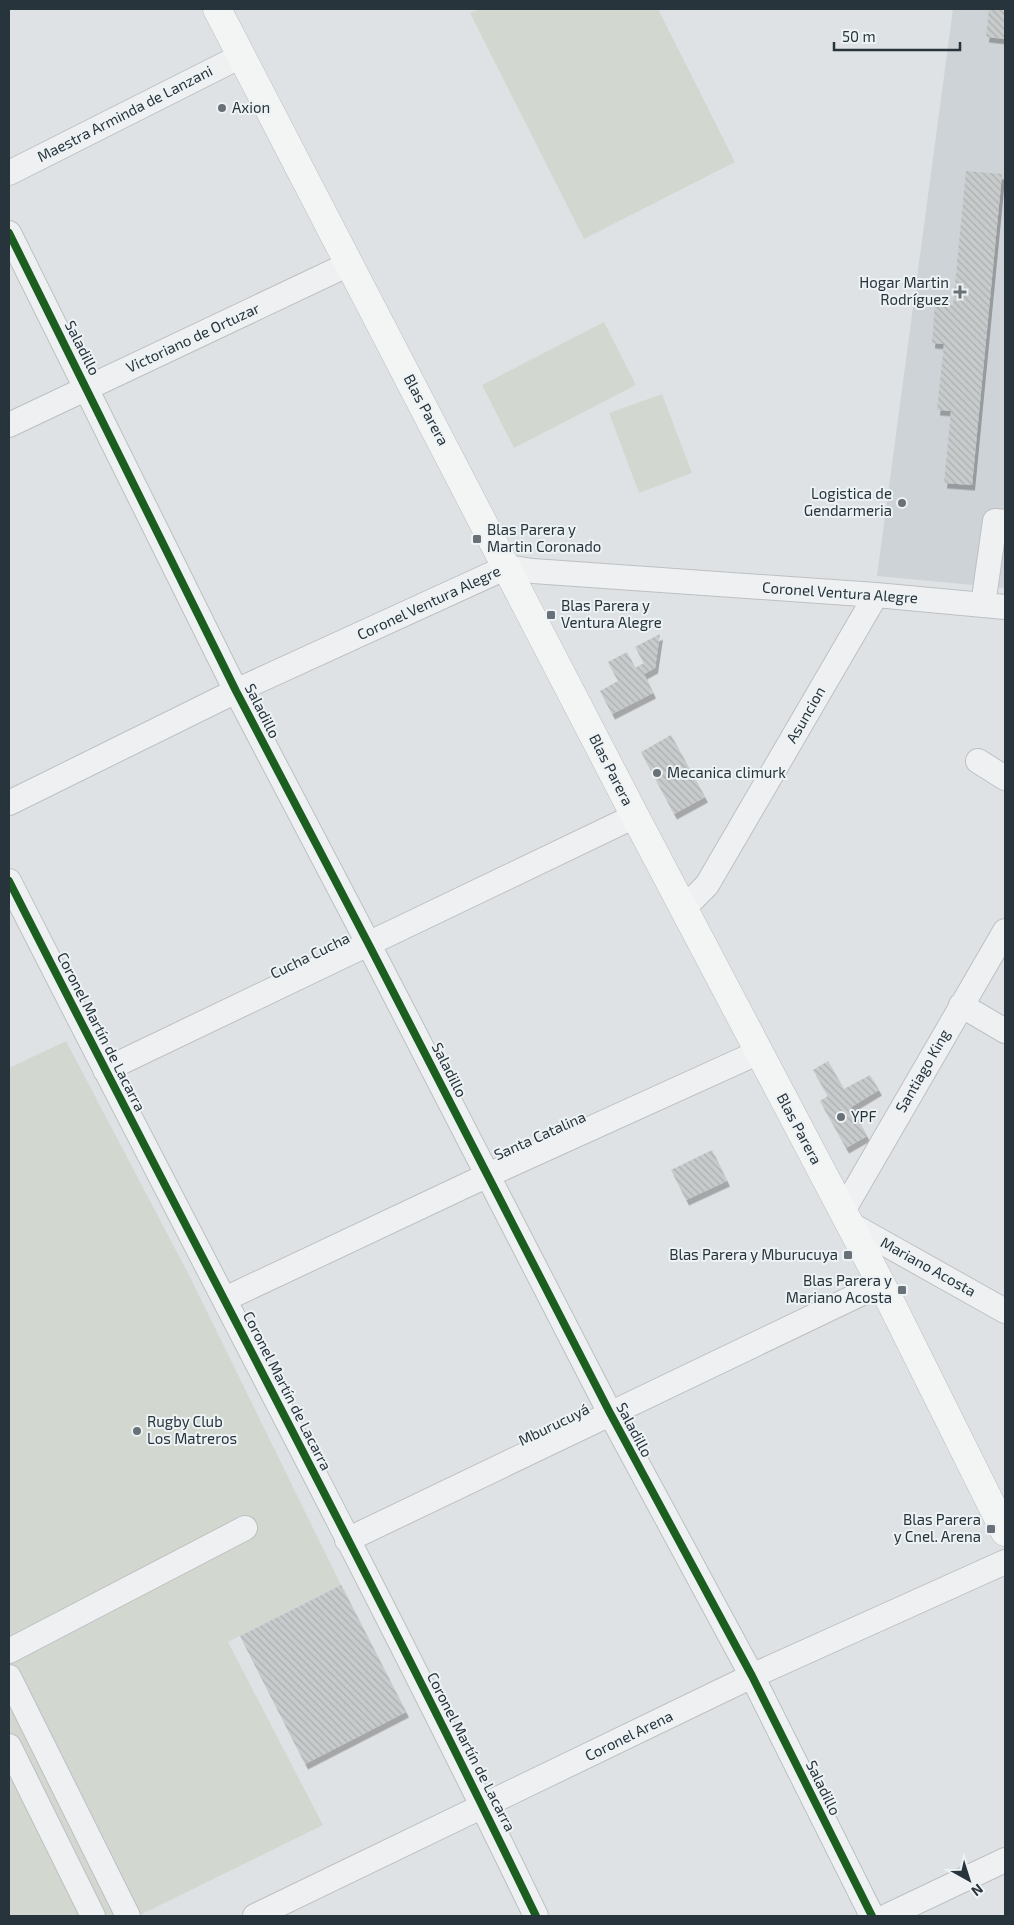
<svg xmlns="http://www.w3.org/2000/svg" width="1014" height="1925" font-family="'Exo 2',sans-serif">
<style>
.built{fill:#ced3d7}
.garden{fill:#d2d8d0}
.building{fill:url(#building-back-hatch);filter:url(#shadow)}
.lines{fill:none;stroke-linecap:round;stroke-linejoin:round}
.minor-casing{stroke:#bdc0c2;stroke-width:26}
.major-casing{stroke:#bcbfc1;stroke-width:29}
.minor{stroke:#eff0f1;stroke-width:24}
.major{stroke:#f3f5f5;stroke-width:28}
.cycleway-casing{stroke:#edf2f4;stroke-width:11}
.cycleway{stroke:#1b5e20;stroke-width:8}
.poi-dot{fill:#687177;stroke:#edf2f4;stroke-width:2}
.labels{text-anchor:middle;stroke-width:4;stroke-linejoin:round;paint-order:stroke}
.poi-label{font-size:15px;fill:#28343c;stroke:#edf2f4;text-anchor:start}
.street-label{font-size:15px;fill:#28343c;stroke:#edf2f4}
</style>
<defs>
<pattern id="building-back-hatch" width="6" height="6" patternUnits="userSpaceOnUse" patternTransform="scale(1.25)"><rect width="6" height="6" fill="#c8cbcc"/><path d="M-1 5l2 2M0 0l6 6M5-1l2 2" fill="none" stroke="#acafb0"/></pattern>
<filter id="shadow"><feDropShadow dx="3" dy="5.5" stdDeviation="0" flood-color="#0004"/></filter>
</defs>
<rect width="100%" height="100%" fill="#dfe2e4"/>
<path class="built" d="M953,9H1005V588L877,576Z"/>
<path class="garden" d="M480,9H658L735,162L584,239L470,13Z
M604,322L636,385L514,448L482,385Z
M662,394L692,473L639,493L609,413Z
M66,1041L190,1277L341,1585L228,1642L323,1825L138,1916H9V1068Z"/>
<path class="building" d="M989,9H1005V39L986,37Z
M966,171L1002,174L972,485L944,483L951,411L937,410L944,344L932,343L935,304L953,305Z
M660,634L655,668L644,674L653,693L612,714L600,691L618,681L608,662L627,652L635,668L644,663L635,647Z
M671,735L705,797L674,814L641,752Z
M828,1061L844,1089L870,1075L879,1090L851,1107L867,1136L846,1148L820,1101L828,1096L813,1070Z
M712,1150L727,1181L686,1200L671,1170Z
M341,1585L406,1712L305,1764L240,1636Z"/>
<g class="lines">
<g class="minor-casing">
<path id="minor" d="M9,173L241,56
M9,233L236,691L368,943L610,1413L752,1676L872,1916
M9,425L349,264
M983,605L995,521L1005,522
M978,761L1005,778
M9,803L236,691L507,567L533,571L876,595L1005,607
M9,881C184,1227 368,1568 536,1916
M684,908L707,885L876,595
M961,1005L1005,1031
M105,1070L635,816
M843,1211L1005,931
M850,1224L1005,1311
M225,1299L488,1175L759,1052
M347,1540L881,1284
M9,1651L245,1528
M9,1677L128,1916
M9,1746L93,1916
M255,1916L752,1676L1005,1562
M887,1916L1005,1860"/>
</g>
<g class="major-casing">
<path id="major" d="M217,9L635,816L888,1297L1005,1532"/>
</g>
<use href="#minor" class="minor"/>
<use href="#major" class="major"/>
<g class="cycleway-casing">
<path id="cycleway" d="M9,233L236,691L368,943L610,1413L752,1676L872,1916
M9,881C184,1227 368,1568 536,1916"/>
</g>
<use href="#cycleway" class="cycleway"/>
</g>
<g class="poi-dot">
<circle cx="222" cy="108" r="5"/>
<path d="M957.5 284.5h5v5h5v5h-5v5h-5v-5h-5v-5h5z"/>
<circle cx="902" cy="503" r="5"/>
<rect x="472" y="534" width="10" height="10" rx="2.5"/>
<rect x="546" y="610" width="10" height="10" rx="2.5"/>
<circle cx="657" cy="773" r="5"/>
<circle cx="841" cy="1117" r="5"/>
<rect x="843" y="1250" width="10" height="10" rx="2.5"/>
<rect x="897" y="1285" width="10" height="10" rx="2.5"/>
<circle cx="137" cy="1431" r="5"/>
<rect x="986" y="1524" width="10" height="10" rx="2.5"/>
</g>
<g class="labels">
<g class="poi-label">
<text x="232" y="113">Axion</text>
<text x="949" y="288" text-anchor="end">Hogar Martin<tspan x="949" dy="17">Rodríguez</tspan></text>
<text x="892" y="499" text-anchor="end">Logistica de<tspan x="892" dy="17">Gendarmeria</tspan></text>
<text x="487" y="535">Blas Parera y<tspan x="487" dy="17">Martin Coronado</tspan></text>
<text x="561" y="611">Blas Parera y<tspan x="561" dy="17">Ventura Alegre</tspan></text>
<text x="667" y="778">Mecanica climurk</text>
<text x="851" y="1122">YPF</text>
<text x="838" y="1260" text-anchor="end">Blas Parera y Mburucuya</text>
<text x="892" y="1286" text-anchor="end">Blas Parera y<tspan x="892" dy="17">Mariano Acosta</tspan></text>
<text x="147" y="1427">Rugby Club<tspan x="147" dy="17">Los Matreros</tspan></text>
<text x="981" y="1525" text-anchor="end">Blas Parera<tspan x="981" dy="17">y Cnel. Arena</tspan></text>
</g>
<g class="street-label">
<text transform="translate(125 114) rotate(-27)" y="5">Maestra Arminda de Lanzani</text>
<text transform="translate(193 338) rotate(-25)" y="5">Victoriano de Ortuzar</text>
<text transform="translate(82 348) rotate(63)" y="5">Saladillo</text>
<text transform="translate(426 410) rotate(62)" y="5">Blas Parera</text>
<text transform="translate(840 593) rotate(4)" y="5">Coronel Ventura Alegre</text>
<text transform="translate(429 603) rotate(-25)" y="5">Coronel Ventura Alegre</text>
<text transform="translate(262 711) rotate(63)" y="5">Saladillo</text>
<text transform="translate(806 715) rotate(-60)" y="5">Asuncion</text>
<text transform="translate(611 770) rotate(63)" y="5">Blas Parera</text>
<text transform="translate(310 956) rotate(-26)" y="5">Cucha Cucha</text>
<text transform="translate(101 1032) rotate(63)" y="5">Coronel Martín de Lacarra</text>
<text transform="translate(449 1070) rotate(63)" y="5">Saladillo</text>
<text transform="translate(923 1071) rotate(-60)" y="5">Santiago King</text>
<text transform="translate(799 1129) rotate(62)" y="5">Blas Parera</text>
<text transform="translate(540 1136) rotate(-24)" y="5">Santa Catalina</text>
<text transform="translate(928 1267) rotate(29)" y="5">Mariano Acosta</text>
<text transform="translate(287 1391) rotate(63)" y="5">Coronel Martín de Lacarra</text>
<text transform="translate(554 1425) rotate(-26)" y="5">Mburucuyá</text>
<text transform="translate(634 1430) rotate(62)" y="5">Saladillo</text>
<text transform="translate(629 1736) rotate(-26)" y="5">Coronel Arena</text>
<text transform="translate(471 1752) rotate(63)" y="5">Coronel Martín de Lacarra</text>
<text transform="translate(823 1788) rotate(64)" y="5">Saladillo</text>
</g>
</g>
<rect width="1014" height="1925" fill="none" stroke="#28343c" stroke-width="20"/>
<g transform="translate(969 1880) rotate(141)" stroke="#edf2f4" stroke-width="4" paint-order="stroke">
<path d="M0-4L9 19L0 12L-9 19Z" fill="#28343c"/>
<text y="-8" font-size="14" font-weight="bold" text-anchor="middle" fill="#28343c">N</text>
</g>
<path d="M834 42v8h126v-8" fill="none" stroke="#28343c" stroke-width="2.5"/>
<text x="842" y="42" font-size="15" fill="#28343c" stroke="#edf2f4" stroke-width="4" paint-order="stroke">50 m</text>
</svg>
